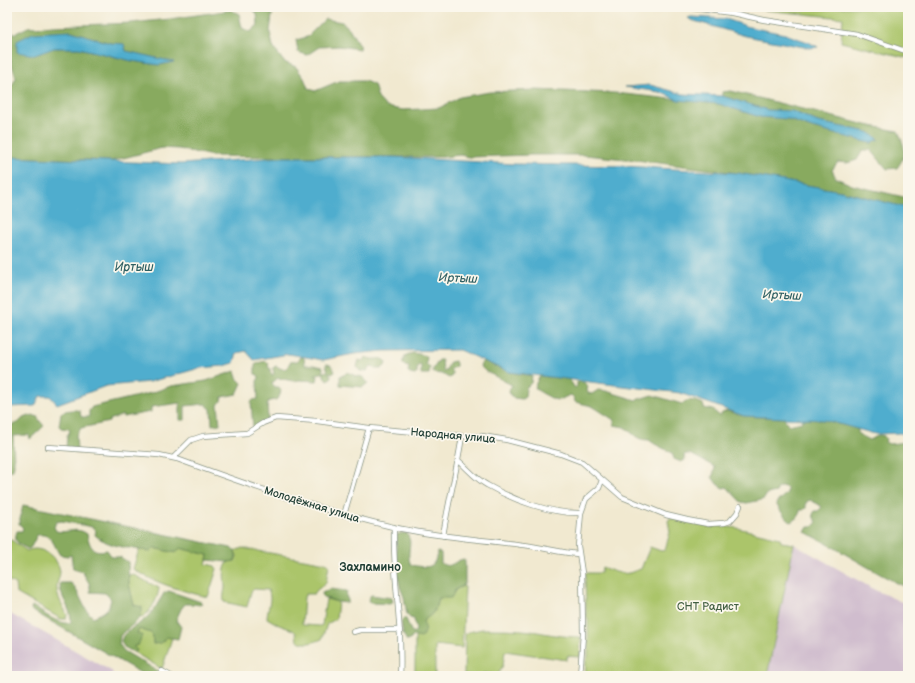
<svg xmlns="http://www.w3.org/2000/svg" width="915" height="683" font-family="'Balsamiq Sans',sans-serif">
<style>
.industrial{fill:#d0bdce}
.green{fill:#abc56b;stroke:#658150}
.forest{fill:#88aa5f;stroke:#54744a;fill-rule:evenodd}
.water{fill:#50adce;stroke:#387581}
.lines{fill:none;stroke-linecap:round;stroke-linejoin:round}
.minor-casing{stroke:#889382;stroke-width:6}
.minor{stroke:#fff;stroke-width:4.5}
.labels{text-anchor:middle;stroke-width:3.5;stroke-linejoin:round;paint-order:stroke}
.street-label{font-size:11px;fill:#1f3d34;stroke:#fbf7ec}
.park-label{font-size:11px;fill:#425f42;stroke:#fbf7ec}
.water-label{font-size:12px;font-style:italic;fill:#2e5f62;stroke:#fbf7ec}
.neighbourhood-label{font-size:12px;font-weight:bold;fill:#1f3d34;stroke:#fbf7ec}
</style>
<rect width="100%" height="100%" fill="#fbf7ec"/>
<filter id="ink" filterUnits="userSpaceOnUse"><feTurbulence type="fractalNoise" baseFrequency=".025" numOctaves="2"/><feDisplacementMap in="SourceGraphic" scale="8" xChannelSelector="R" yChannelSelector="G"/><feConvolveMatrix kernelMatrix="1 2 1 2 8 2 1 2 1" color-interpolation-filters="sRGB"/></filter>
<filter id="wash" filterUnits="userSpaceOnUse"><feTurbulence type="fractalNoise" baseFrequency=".012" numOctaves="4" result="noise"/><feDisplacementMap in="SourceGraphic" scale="16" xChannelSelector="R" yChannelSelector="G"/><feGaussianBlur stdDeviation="0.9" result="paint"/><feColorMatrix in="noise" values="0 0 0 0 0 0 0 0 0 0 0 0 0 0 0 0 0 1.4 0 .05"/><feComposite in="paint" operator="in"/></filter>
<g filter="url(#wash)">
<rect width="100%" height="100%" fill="#f1e9d0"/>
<path class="industrial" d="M794,544L875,590L908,605V676H767Z
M7,612L113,672L111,676H7Z"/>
<path class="green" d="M733,7H908V58L841,42L843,18Z
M670,518L713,528L714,525L737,528L780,538L781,542L794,544L767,676H585L586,660L588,657V620L586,614L585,573H601L602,567C610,570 621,575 629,573C633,572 636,570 641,569L650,547L661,551L665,550L670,532L668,521Z
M7,537L27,551C40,544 58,557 60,571C60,578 56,583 57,589C57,598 64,607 67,615L66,619H61L16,593L15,584L7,580Z
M153,548L176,553L179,548L208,555L206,564L215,566L217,569L208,597C185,592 152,582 133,569L139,549L151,552Z
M242,548L326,563L329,565L326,583L317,590L314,594H306L304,597L302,624L303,625L320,626L322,625L326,599L338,602L336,619L327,624L322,639C314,642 305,646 297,640L296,633L293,630L279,625L267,618C267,608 273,600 268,590L254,589L251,592L247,607L224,602C223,597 224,593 225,588C225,579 222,571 228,562L235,561L237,556L235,551Z
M132,574L159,588C158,599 149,617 137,619L129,584V575Z
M463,586L465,587L462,648L435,645V676H415V636H417L423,621L432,614L437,606L439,598Z
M139,629L151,633L153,636V644L161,643L166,637L172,638L162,669L135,653L137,650L134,647L142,635L137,633Z
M482,629C499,629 515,629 532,631C548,634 564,637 581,637L580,657L567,656V660L505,651L503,665L498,675L483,673V676L464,675L465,634L468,632Z"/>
<path class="forest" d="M251,7H273L270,32L273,47L284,62L296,67L304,78L308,88L315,91L339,81H365L374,85L378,98L386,107L403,110L439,108L460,97L490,92L535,90L615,93L719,104L760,117L788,119L812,128L871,143L878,139L868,132L818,122L792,111L768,110L722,96V92L731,91L866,125L898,131C905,148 908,153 897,168L887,169L871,150H863L857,160L847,163L838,162L832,170L836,178L852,185L908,198V208L841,191L738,173L636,160L585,155H530L469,157L460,155L443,157H282L213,156L179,149L162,148L112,161L7,157V123L9,102L7,100V86L11,87L16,78L10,59L7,56V18L12,33H16L28,27L131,23L170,19L231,10L239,14L242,28L250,32L258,25L257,14ZM71,31L110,43L124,44L126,51L172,62L159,65L132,61L79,48H54Z
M325,19L342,22L349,28L360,47L359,49L339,46L319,47L307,55L298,52L296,40L307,37Z
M413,353L423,355L427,357L426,364L430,367L429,374H421V366L419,365L417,367V373L415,375L410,374L408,371L409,367L405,366L402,363L406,355Z
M301,357L304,358L305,365H314L323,367V371L325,372L328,370L326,366V364C331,364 333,367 335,372L332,374L328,372L331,376V378L327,380L324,376V373H321L314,375L318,376L317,381L299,380L293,381L278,378L272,383L274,387H279L281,390L280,395L276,400L269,401L267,403L268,419L253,428L251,402L253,400L258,399L257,381L259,378L258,375L255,374V365C260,362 265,360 269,363L268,367L271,369L270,371L272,375L274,374L273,368L276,366C281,368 281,370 287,368L290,362L297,361Z
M365,357C367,358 369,358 371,359C378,360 380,356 386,362L385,366L381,369H375L373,367L369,368L367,371H360L357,367L359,360L363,361Z
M439,360H442L443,371L445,372L450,362L455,361L456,364V366L450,370L452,372V376L449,378L442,374L433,373V369Z
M483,361L509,372L532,376L531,383L526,388L525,397L522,399L514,398L510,395L509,391L512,385L485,371L480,366L481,363Z
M235,371L237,378L242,383L237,394L222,397L221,401L218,405L220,424L212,425L211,409L205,404L185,406V420H180V403L151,407V412L123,417V415L109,420V422L81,428L76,436L77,449L66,448L67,436L70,431L69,429L61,428L59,426L61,413C65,410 76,409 80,411L81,417H89V411L92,407L151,393L171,386L206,381Z
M347,372L358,377L360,376L364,378L368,383L363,387L340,385V376L344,375Z
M540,376L569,379L575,388L577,386V382C582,382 585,382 588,386L587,391L588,393L592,394L598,390L606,391L636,400L652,395L682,404C687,398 697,401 703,404L704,408L714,410L716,413L720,416L722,413L727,411L744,416L784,418L787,423L789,425L802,422L803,419L825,420L858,429V434L870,440L879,435L884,436L886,439L885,442L889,444L906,442L908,444V588C872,572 840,549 805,532L808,527H812L817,522L814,518L813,514L815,511H818L822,507L818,504L810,500L806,502V508L803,510H800L799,516L791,522C787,520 778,508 776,503L787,493V488L782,486L778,488L776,492L767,494L764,499L761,500L747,503L741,502L727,487L723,488L717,484L712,477L714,472L715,467L690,454H685L684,456L685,460L681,462L674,459L672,453C664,448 656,446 649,440C635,440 634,433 624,427C621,426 617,426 614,425V420L592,406L575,402L574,398L571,395C566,396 563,399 559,400C554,401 541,392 535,389L536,383Z
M33,415L38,417L39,420L44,426L30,439L29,435L13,436L14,465L13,470L7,471V426L18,423L23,418Z
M23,505L231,548C236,552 237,555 235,561L228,562L207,560L208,555L180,548L176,553L153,548L151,552C133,547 111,549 95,535L96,531L92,527L62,521L56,522L54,527L56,531C67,534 77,526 87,534C90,547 92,553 107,550L112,557H120L128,562L129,584L134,605L142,607C144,622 127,626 120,636L119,644L124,651L166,676H146L31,610L32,606C42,612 58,625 71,623C72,607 59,598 60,583H71C81,594 82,608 93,617C103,613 109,611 111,599L105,593L90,592C91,581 86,581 83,572L73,569L71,555L68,556L60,555C53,545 53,533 37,535L31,547L28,549C18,543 13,543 17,531H22L23,528L19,524Z
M401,533H407C414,544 405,553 411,565C417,566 429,569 433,564C436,561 436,555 438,552L441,553V563C450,570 455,560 464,559L465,561V582L463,586L456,589L451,598H439L437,606L432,614L423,621L426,630L421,638L413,636L411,639L407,641L403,634L401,621L404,618L406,619L411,631L414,633L416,630L414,619L410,618L407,615L404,597L400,587L396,563V535Z
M330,589L347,591L346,596L348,600V603L338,602L323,597L322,593Z
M169,591L201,602L202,603L200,605L194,604L192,606L190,604H185L181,609L176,620L181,627L178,639L166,637L161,643L153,644V636L151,633L139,629L137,633L142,635L138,646L135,645L134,647L137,650L135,653L124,647L121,641C124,630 138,626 145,619C153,612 159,602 164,593Z
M371,595L392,598L393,601L391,604L370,603L368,600Z"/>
<path class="water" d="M691,17L726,19L749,27L785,34L808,42L818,47L809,48L746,36L691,20L688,18Z
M71,31L110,43L124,44L126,51L174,62L159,65L132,61L79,48H54L35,55L17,52V41L33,33Z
M650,85L683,94L722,96L768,110L792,111L818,122L868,132L879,139L871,143L812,128L788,119L760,117L719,104L678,100L660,92L625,87Z
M7,157L181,164L282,157H394L515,164L625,166L738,173L841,191L908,208V439L901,433L875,434L825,420L744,416L680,393L509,372L459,350L384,351L354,354L323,360L289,354L254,360L246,351L237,353L234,363L224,366L200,368L149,382L106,386L57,404L50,396H40L35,406L7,407Z"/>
</g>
<g filter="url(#ink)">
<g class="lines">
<g class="minor-casing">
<path id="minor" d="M684,7L732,13L764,20L857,34L908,52
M48,447L159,455L177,459C248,485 319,510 393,527C436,537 479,539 523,545C542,547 560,553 579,554
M173,458L191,440L203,436L247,433L263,423L276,418L317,421L369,428L462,436H482L507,440L561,454L582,462L622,497L666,515L687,520L708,524L724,523L730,521L737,513L740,506
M459,461C468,469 476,479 487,485C513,500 551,514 581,513
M344,515L369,428
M394,527C393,564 398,600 400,636C400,649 401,663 400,676
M443,536C448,503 457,470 462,436
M353,632L360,630H400
M162,671L171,676
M580,676L583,634L582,573L578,546L581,513L586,499L599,488L602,480"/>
</g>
<use href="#minor" class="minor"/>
</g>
</g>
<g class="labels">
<g class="street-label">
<text transform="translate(453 435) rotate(5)" y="4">Народная улица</text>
<text transform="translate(312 504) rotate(17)" y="4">Молодёжная улица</text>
</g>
<g class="park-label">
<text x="708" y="610">СНТ Радист</text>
</g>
<g class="water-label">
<text x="134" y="271">Иртыш</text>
<text transform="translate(458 278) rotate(3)" y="4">Иртыш</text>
<text transform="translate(782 295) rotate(3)" y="4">Иртыш</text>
</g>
<g class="neighbourhood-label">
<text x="370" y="571">Захламино</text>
</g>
</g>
<rect width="915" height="683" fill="none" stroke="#fbf7ec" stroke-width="24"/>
</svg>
